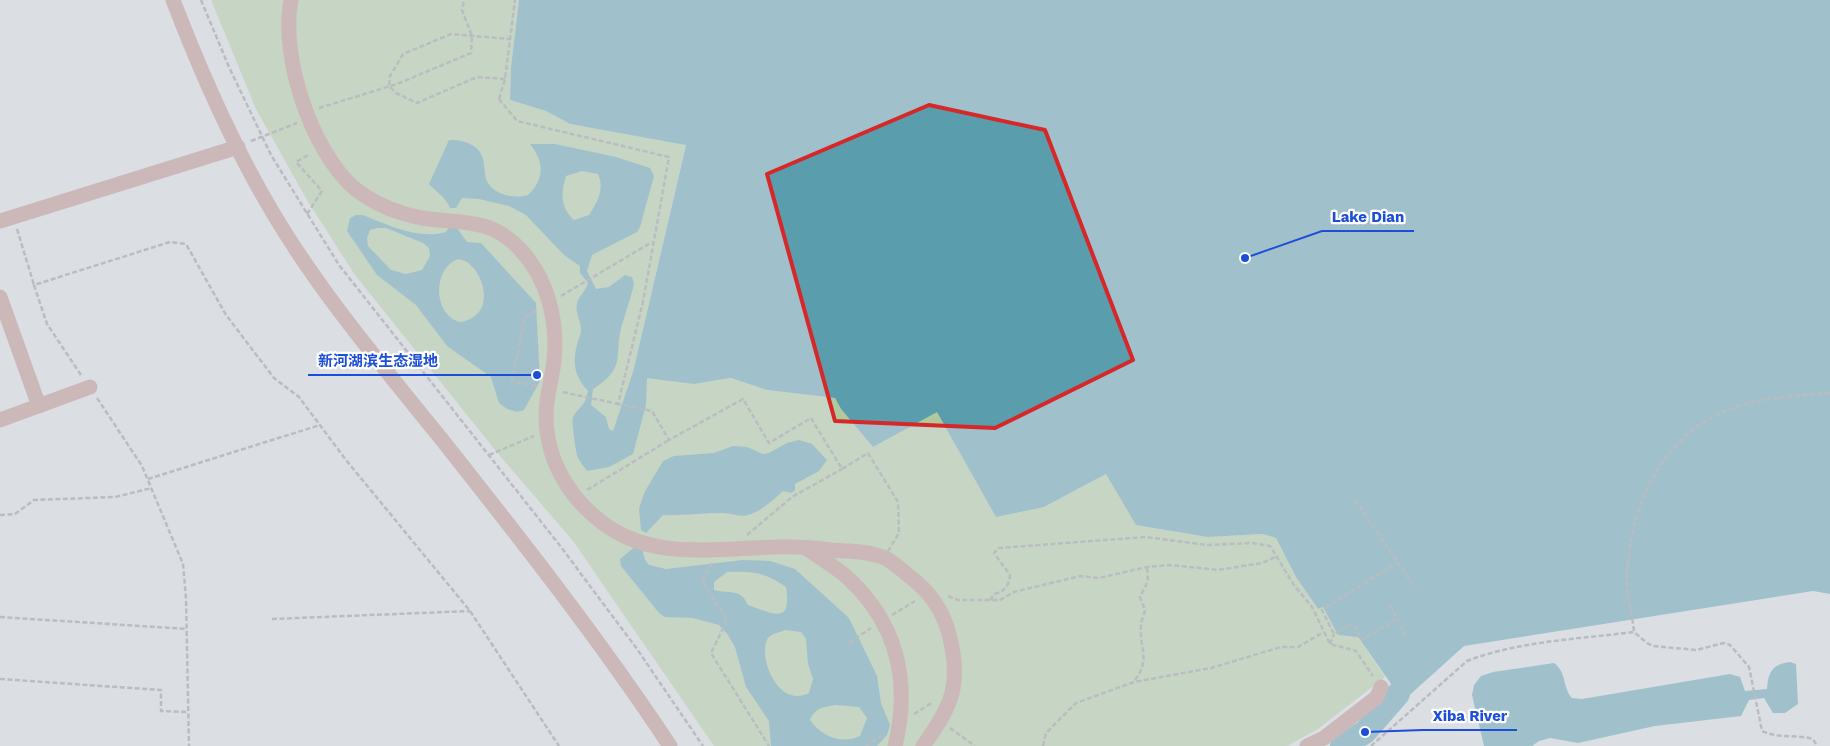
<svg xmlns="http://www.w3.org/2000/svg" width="1830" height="746" font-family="'Work Sans','Noto Sans SC',sans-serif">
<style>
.green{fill:#b0c99d}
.water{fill:#5a9dad;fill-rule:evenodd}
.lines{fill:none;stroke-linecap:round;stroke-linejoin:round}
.river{stroke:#5a9dad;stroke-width:24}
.path{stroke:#919498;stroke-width:2.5;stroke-dasharray:5 2.5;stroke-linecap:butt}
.minor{stroke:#ba8a84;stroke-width:15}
.path-bridge{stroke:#919498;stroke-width:2.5;stroke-dasharray:5 2.5;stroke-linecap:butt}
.marked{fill:none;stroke:#d62828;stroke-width:4;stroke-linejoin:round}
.leader{fill:none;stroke:#1d4ed8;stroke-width:2}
.callout-dot{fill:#1d4ed8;stroke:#fff;stroke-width:2}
.callout-label{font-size:15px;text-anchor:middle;font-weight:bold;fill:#1d4ed8;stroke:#fff;stroke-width:4.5;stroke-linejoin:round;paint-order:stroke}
</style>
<rect width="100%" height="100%" fill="#dbdfe4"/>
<path class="green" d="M211,0H519L511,67L510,100L546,111L570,124L686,144L633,372L694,384L731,378L767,390L835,398L841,409L873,447L937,411L1044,507L1106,474L1208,537L1263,534L1276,538L1296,577L1318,609L1323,607L1338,635L1357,636L1385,677L1318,729L1287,746H714L573,541L495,450L355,275L307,200L256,109Z"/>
<path class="water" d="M519,0H1830V594L1813,591L1464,646L1403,701L1358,637L1338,635L1323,607L1318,609L1296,577L1276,538L1263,534L1208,537L1136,525L1106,474L1044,507L996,517L937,412L873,447L841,409L835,398L767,390L731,378L694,384L647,378L646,405L633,454L609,467L587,471C584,467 581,463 578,458C576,454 571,420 573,417C580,405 585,407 588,391C575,377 572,364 577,345C578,340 581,334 581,330C581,320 575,314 577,303C579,296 586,291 588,283L580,273V266L564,255L526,215L509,206L479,199L462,198L456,208H450C446,197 437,193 429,184L449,140C461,139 480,144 483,159C485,166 484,175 487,181C493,195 515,199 528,195C545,179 544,161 530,144H555L616,157L650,168L654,176L640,227L637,232L592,255L587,271L596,289L609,287L625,275L632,277L634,284C631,298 626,311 622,325C613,356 628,367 593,389L591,405L606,417L609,429L613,431L633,372L686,145L570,124L546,111L510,100L511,67ZM582,171L598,174C605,190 597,202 589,215L574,220C560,208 561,192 566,176Z
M356,215H363C388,225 419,240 446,232L451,224L455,225L467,242L481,243L536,303L540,381L524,410L517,412L507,409L499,403L491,377L447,346L416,305L377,275L347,231L350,218ZM377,228H386L423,243L429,248L430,256L422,270L406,274L391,270L368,246L367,238L370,230ZM458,259C482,261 501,316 460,322C433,315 432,269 458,259Z
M799,440L812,444L827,460L819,471L795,484V490L791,493L783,491C773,500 762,511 748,515C739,518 731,512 722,513C702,513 683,516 663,515L646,533L641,530L639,509L644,493L663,461L674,456L714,453L733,446L747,447L763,454L769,453L787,443Z
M636,546L642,548L645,560L649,565L666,569L743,560L770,561L795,569L849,618L877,676L881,703L890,725L887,735L877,746H771L769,721L746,687L735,647L728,635L719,625L693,618L665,617L659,613L621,566L620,559ZM727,572C753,571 764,572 786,587C792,625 774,614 748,605C741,588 729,594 714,590V582ZM785,630L801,632L806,639L808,664L813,679L809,693C775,710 755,648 770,636C774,633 781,632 785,630ZM836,705L859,707L867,718L860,736C842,745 821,736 810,720C815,708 823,707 836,705Z
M1790,662L1796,664L1798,704L1785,713H1773L1764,698L1749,700L1741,716L1655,726L1578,743L1550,738L1539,741L1532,746H1484L1472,695L1474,685L1481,676L1493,672L1554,663C1567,672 1562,687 1572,698L1582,699L1730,674L1740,677L1745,691L1767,689C1768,673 1772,664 1790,662Z"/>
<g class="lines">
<path class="river" d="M1342,746L1365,732L1398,694"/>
<path class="path" d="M201,0L229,67L271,155L339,265L561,547L637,649L703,746
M505,79L477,77L417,103L396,93L389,86L390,76L403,54L451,34L509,39
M499,99L505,79L515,0
M319,108L397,84L471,53L472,36L462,10L464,0
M251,141L297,123
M307,214L322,191L296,162L310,154
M17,229L34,285
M561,296L652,242
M81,375L47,324L34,285L170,242L186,244L226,315L274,378L299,397L346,460L470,611L559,746
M536,386L512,381L525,317L537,310
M563,392L618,404
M97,398L142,466L183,564L186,598L189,746
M489,455L534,436
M148,479L320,425
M587,490L669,440
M1355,500L1412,583
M0,515L15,514L34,500L115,497L152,488
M747,535L792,497L842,469
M712,563L702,581L727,620L711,653L769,746
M948,596L958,600H1000L1014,592L1080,576L1099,578L1147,567L1169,565L1218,570L1262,563L1278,556
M990,600L994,594C1004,592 1009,586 1010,575L994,553L999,548L1146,537L1207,545L1252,543L1270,546L1294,585L1312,607L1330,644L1356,651L1373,676
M1390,605L1406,636
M892,615L915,601
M0,617L187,629
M272,619L470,611
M1397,619L1362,640L1353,623L1334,634L1322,610L1398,562
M1634,631C1632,613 1626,593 1627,575C1630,507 1660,439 1725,411C1758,397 1795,396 1830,393
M849,643L871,628
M1330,644L1334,634
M0,679L161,690V711L188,712
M1135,680C1151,659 1139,648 1141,625C1141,620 1144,615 1145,610L1140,597L1148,581L1147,567
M914,714L933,702
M950,728L975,746
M866,746L882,735
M1043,746L1046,733L1076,703L1134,682L1211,668L1281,647H1298L1324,632
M1371,746L1467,661C1519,641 1579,639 1634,632L1647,643L1653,646L1696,650L1724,643L1730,645L1749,667L1762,731C1779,739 1796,734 1813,739L1817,746"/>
<path class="minor" d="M173,0C201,73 233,146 273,213C321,294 384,368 443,441C522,541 600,640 670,746
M291,0C280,56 311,150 354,188C368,199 385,208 402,213C444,228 483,210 520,249C548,279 558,321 554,361C552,379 546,397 546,415C546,461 570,500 607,526C657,561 721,548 777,547C795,546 814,548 831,550C848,551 869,551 885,558C893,562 902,570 909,576C929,591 943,610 949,634C962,684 952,706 923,746
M0,221L238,147
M0,297L39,406
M0,420L90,387
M806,548C819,557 834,566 847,577C897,623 911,681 895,746
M1307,746L1324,738L1377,697L1381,687"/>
<path class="path-bridge" d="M499,99L517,121L669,157L643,302L618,404L652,411L669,440L743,399L769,443L811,418L842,469L868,453L898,502L899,533L884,558"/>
</g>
<path d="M0 0H1830V746H0ZM929,105L1045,130L1133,360L995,428L835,421L767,174Z" fill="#dbdfe4" fill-opacity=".55" fill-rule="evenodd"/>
<path class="marked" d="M929,105L1045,130L1133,360L995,428L835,421L767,174Z"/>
<path class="leader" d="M1245 258L1322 231H1414M537 375L448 375H308M1365 732L1423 730H1517"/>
<g class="callout-dot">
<circle cx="1245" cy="258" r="5"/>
<circle cx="537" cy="375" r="5"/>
<circle cx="1365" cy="732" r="5"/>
</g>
<g class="callout-label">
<text x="1368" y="222">Lake Dian</text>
<text x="378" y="366">新河湖滨生态湿地</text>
<text x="1470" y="721">Xiba River</text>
</g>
</svg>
